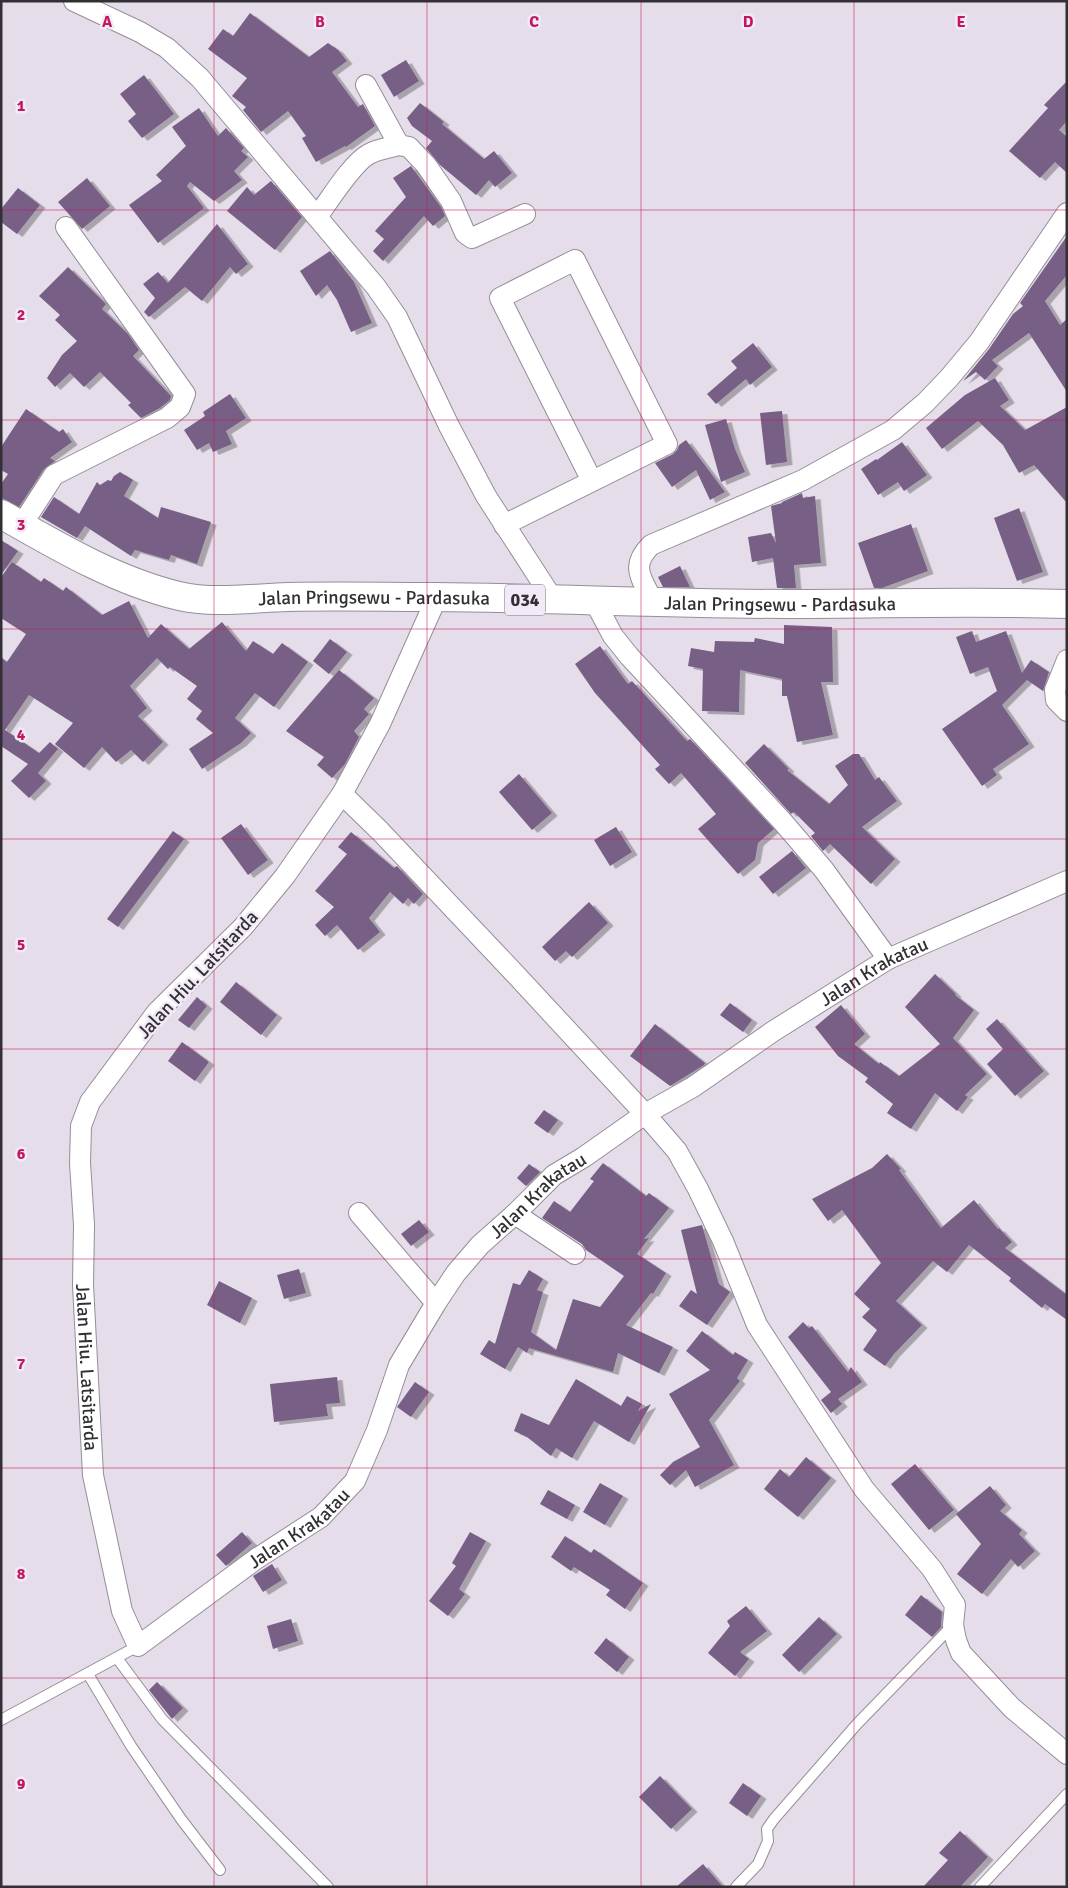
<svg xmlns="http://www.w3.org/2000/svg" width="1068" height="1888" font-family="Signika,sans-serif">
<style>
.building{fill:#785e86;filter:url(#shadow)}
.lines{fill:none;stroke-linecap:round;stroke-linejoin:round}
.lane-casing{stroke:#958e99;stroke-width:12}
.street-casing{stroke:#958e99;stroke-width:22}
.primary-casing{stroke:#958e99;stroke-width:30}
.lane{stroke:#fff;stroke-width:10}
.street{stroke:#fff;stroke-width:20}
.primary{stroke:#fff;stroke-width:28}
.grid{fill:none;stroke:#c2185b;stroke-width:1;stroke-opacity:0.55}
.labels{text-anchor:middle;stroke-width:5;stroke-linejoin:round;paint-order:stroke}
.shield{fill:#f2ebf7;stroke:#6c686f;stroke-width:1}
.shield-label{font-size:18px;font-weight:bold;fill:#333035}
.street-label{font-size:19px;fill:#333035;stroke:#f2ebf7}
.grid-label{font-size:16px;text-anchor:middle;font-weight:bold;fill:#c2185b;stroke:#f2ebf7;stroke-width:5;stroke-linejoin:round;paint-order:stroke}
</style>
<defs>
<filter id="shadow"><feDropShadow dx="5.5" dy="3" stdDeviation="0" flood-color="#0004"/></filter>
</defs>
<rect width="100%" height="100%" fill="#e5dde9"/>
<path class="building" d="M250,13L309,57L328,43L338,50L347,61L332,72L358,107L363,104L375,126L346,147L345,146L316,162L302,138L306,136L288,111L261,132L243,110L246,107L232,96L247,78L208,49L223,29L233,36Z
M406,60L419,81L394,97L381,75Z
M144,75L174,114L142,138L128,121L136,114L120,94Z
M1067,81V121L1059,130L1067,137V173L1055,162L1040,178L1009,151L1048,108L1044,105Z
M420,103L444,122L442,124L484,159L494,151L512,173L495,187L489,180L476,195L440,165L426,148L432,141L412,126L407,118Z
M199,108L218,136L226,128L244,148L241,151L248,157L234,171L242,180L214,201L190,182L187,186L204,208L158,243L129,205L162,181L156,175L186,146L172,127Z
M411,166L441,207L445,216L433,226L424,216L383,261L373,251L384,239L375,231L406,197L393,178Z
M87,178L110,206L82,229L58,202Z
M271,181L302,217L275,250L227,211L247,187L254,195Z
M18,188L40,205L17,234L1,222V209Z
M217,224L248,264L236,274L230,267L202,301L185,287L149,317L144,312L155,298L143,284L158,272L168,283Z
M1067,236V275L1045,301L1060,325L1067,319V392L1029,333L992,360L998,366L985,380L976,372L963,381L989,349L1013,314L1023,306L1020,303Z
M330,251L354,282L372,323L351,332L337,300L327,285L316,296L300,271Z
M68,267L106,304L102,309L128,334L139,350L133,356L171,396L170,400L160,408L141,418L128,405L131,403L100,372L84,387L70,373L55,387L47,378L62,355L77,341L55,320L60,315L39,296Z
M753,343L772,367L750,385L746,379L716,404L707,394L737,368L731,361Z
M995,378L1009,400L1000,406L1025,430L1067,407V503L1034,465L1019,473L1003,445L978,421L942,449L926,428L965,395Z
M230,394L246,418L226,431L232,444L213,452L209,443L197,450L184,430L205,416L203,412Z
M26,409L59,432L63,429L72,442L50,458L55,461L44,469L19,507L1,498V484L8,474L1,470V447Z
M782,411L787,462L766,465L760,413Z
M726,419L735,449L745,472L721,482L705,425Z
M686,440L725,492L710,500L696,470L672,487L655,463L673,454L677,450L679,445Z
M902,442L927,475L904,491L898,482L878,495L861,469L876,459L877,460Z
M120,472L133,480L124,496L158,518L161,507L211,522L197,564L171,555L169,560L135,550L131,556L85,526L77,538L41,517L54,497L79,514L97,482L100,485L108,480L111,481L114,476Z
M802,493L803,498L815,496L821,563L794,565L796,588H777L773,558L752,562L748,537L771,533L776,543L771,506L782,503V502Z
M1019,508L1043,572L1017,581L994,518Z
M911,524L928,571L882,588H874L858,543Z
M1,540L18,551L1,575Z
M12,562L41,582L44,578L63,591L66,587L102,615L129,601L148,638L161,624L189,649L222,622L246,651L253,641L273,654L282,643L308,662L274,707L255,693L235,718L251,733L241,743L202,769L189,749L213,733L196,719L202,711L187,699L197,686L170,667L168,669L157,658L130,686L147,708L138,716L163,742L143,762L131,750L116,762L102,747L84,768L55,744L73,723L29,695L5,730L39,753L50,742L58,749L38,773L46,781L29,798L11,781L28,764L1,746V657L7,662L26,634L1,618V577Z
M680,566L690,587H663L658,577Z
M784,625L832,627L833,682H821L833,735L797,742L787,696H782V679L740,670L739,712L702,711L703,669L688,666L691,648L714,652L715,641L754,642L755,638L784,644Z
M972,631L976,642L1006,631L1022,673L1031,660L1049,672L1043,691L1027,680L1002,705L1029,744L993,769L997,775L982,786L942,729L997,691L988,667L970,674L956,637Z
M330,639L347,652L329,674L313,661Z
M600,646L628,684L632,681L687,741L690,739L774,829L758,843L755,860L738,874L698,829L716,814L681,773L669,784L655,769L660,765L595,693L575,664Z
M339,670L374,698L364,709L369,714L354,731L359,737L345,764L332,778L317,765L324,757L286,731Z
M764,744L789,769L787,770L829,804L848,785L835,766L853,754H859L875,780L879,777L897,801L862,827L895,859L871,884L830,844L823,851L811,836L815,833L794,812L791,814L745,763Z
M519,774L552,813L532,830L499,792Z
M241,824L268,860L248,875L221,838Z
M616,827L632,852L610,866L594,840Z
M173,831L184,839L118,927L107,919Z
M351,832L394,868L397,866L423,894L414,904L408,898L403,904L390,892L369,918L380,932L358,950L337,925L325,936L315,925L334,907L315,891L347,854L338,847Z
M792,851L806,868L773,894L759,877Z
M589,902L608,923L572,957L566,951L555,961L542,947Z
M935,974L956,994L955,995L974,1010L953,1038L987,1074L965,1095L968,1097L957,1111L935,1093L911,1129L887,1113L893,1104L865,1082L868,1078L838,1056L815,1027L841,1005L865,1034L854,1044L879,1064L880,1062L899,1076L940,1044L905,1007Z
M236,982L277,1015L261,1035L220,1002Z
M197,997L207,1006L189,1028L178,1020Z
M730,1003L752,1020L743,1032L720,1015Z
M997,1019L1044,1071L1015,1096L987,1064L1003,1049L986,1029Z
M655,1024L705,1063L704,1065L670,1086L630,1056Z
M182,1042L209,1062L195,1081L168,1061Z
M544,1110L558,1120L548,1133L534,1123Z
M887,1154L901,1169L899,1170L941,1228L974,1200L998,1229L999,1228L1012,1242L1005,1248L1067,1295V1320L1045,1304L1042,1308L1009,1281L1011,1278L969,1245L947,1272L933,1261L896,1301L922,1325L894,1354L885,1366L863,1350L877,1330L862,1317L870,1309L854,1294L881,1263L842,1210L828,1221L812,1199L872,1168Z
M603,1163L646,1196L649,1193L669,1208L644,1239L649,1238L637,1254L666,1273L653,1294L651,1293L626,1325L673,1347L659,1373L618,1353L613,1372L529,1348L527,1353L518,1347L505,1369L480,1354L489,1340L495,1344L513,1283L520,1285L529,1270L543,1279L537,1290L543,1292L531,1332L556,1350L573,1299L600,1307L624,1276L586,1250L582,1244L542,1218L554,1201L570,1212L594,1181L590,1179Z
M529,1164L540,1172L526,1186L517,1178Z
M419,1220L429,1232L411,1246L401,1234Z
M702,1225L719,1284L730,1292L707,1325L679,1306L691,1290L697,1294L681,1230Z
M299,1269L306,1293L284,1299L277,1275Z
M219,1281L252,1298L240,1323L207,1305Z
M803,1322L809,1328L812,1326L848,1372L851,1367L862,1382L838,1399L842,1404L831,1413L821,1400L831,1392L788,1337Z
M702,1331L733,1355L735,1352L748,1360L737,1378L740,1381L709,1420L734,1465L695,1487L686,1470L670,1485L660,1475L673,1462L700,1447L669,1394L710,1370L686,1351Z
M337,1377L340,1403L326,1404L328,1416L274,1422L270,1384Z
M576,1379L621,1406L627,1396L642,1404L638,1411L651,1404L629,1442L594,1421L572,1458L556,1448L551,1456L527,1437L514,1431L521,1413L549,1425Z
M415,1382L429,1392L411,1417L397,1407Z
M806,1457L831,1478L798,1517L764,1489L780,1469L789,1477Z
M915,1464L954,1510L929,1530L891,1484Z
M600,1483L623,1496L605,1525L583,1512Z
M990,1486L1006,1505L1000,1511L1022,1530L1019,1534L1035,1551L1018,1567L1011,1559L982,1594L957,1574L981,1544L956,1514Z
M548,1490L575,1505L567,1519L540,1504Z
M242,1532L252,1543L226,1566L216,1555Z
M470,1532L486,1541L459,1589L465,1594L448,1616L429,1601L456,1566L452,1563Z
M565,1536L591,1553L594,1549L643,1583L625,1609L606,1595L610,1590L574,1567L571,1571L551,1557Z
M272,1564L282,1580L263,1592L253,1576Z
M921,1595L942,1612L941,1627L932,1637L905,1615Z
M746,1606L767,1631L740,1652L749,1659L735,1676L708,1653L730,1626L727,1621Z
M819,1617L837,1634L799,1672L782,1655Z
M291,1619L298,1641L273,1649L267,1626Z
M606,1638L629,1657L617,1672L594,1653Z
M157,1682L183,1708L172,1719L149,1690Z
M660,1776L692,1809L671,1829L639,1797Z
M743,1783L761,1796L747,1816L729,1803Z
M960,1831L988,1857L960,1887H923L948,1860L939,1853Z
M703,1864L723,1887H676Z"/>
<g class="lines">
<g class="lane-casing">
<path id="lane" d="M117,1658L162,1719L328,1887
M88,1674L131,1746L181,1819L220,1870
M1,1720L138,1646
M736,1887L758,1864L768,1841L767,1829L774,1819L857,1724L953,1625
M980,1887L1067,1794"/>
</g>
<g class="street-casing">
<g id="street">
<path d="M74,1L140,32L167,48L200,78L376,287L397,317L449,426L486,496L554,601"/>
<path d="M366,85L399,145L409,147L426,165L451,201L465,233L472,238L525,214"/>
<path d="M317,217C329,201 352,163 369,154C378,149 389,148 399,145"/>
<path d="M504,525L667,444L575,260L500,298L592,481"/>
<path d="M21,526L54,475L167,418L180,407L185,394L66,227"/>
<path id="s1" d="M437,597L380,724L342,794L285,876L243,927L157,1012L90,1102L81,1126L80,1163L84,1225L83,1285L93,1475L122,1611L138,1646L256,1559L321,1517L355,1481L377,1430L399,1365L436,1303L456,1273L480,1245L515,1214L554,1175L584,1157L645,1114L693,1087L772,1032L888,959L1067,881"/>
<path d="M595,602L613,636L629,656L782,821L824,870L888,959"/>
<path d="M653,602C642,578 629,567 651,545L803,480L893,430L925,403L949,378L979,342L1067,213"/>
<path d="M1067,660L1055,690L1056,700L1067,711"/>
<path d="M342,794L380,831L518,977L645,1114L677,1151L698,1189L723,1241L757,1325L864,1489L932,1569L955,1605L953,1625L956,1640L961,1653L1012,1708L1067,1754"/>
<path d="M359,1213L436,1303"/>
<path d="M515,1214L575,1254"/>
</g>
</g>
<g class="primary-casing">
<g id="primary">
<path id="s2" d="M1,514C57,546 116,581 179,596C212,604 254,598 288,597C337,596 386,597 435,597C553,598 671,604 789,604C882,604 974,601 1067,604"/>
</g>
</g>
<use href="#lane" class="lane"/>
<use href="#street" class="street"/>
<use href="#primary" class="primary"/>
</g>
<path class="grid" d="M214,1V1887M427,1V1887M641,1V1887M854,1V1887M1,210H1067M1,420H1067M1,629H1067M1,839H1067M1,1049H1067M1,1259H1067M1,1468H1067M1,1678H1067"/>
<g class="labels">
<rect class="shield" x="505" y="584.5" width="40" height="31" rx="4"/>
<g class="shield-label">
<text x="525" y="606">034</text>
</g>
<g class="street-label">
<text dy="7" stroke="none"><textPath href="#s2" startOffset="392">Jalan Pringsewu - Pardasuka</textPath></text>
<text dy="7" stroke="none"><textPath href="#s2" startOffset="798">Jalan Pringsewu - Pardasuka</textPath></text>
<text dy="7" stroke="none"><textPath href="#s1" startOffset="2195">Jalan Krakatau</textPath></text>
<text transform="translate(197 974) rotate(-47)" y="7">Jalan Hiu. Latsitarda</text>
<text dy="7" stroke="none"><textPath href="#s1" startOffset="1790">Jalan Krakatau</textPath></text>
<text dy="7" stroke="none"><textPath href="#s1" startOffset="885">Jalan Hiu. Latsitarda</textPath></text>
<text dy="7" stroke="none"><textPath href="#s1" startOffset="1370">Jalan Krakatau</textPath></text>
</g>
</g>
<g class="grid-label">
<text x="107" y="27">A</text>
<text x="320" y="27">B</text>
<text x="534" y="27">C</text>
<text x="748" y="27">D</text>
<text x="961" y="27">E</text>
<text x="21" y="111">1</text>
<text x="21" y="320">2</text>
<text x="21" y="530">3</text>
<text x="21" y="740">4</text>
<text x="21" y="950">5</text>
<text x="21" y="1159">6</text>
<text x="21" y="1369">7</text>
<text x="21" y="1579">8</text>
<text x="21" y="1789">9</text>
</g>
<rect width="1068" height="1888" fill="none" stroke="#333035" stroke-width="5"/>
</svg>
